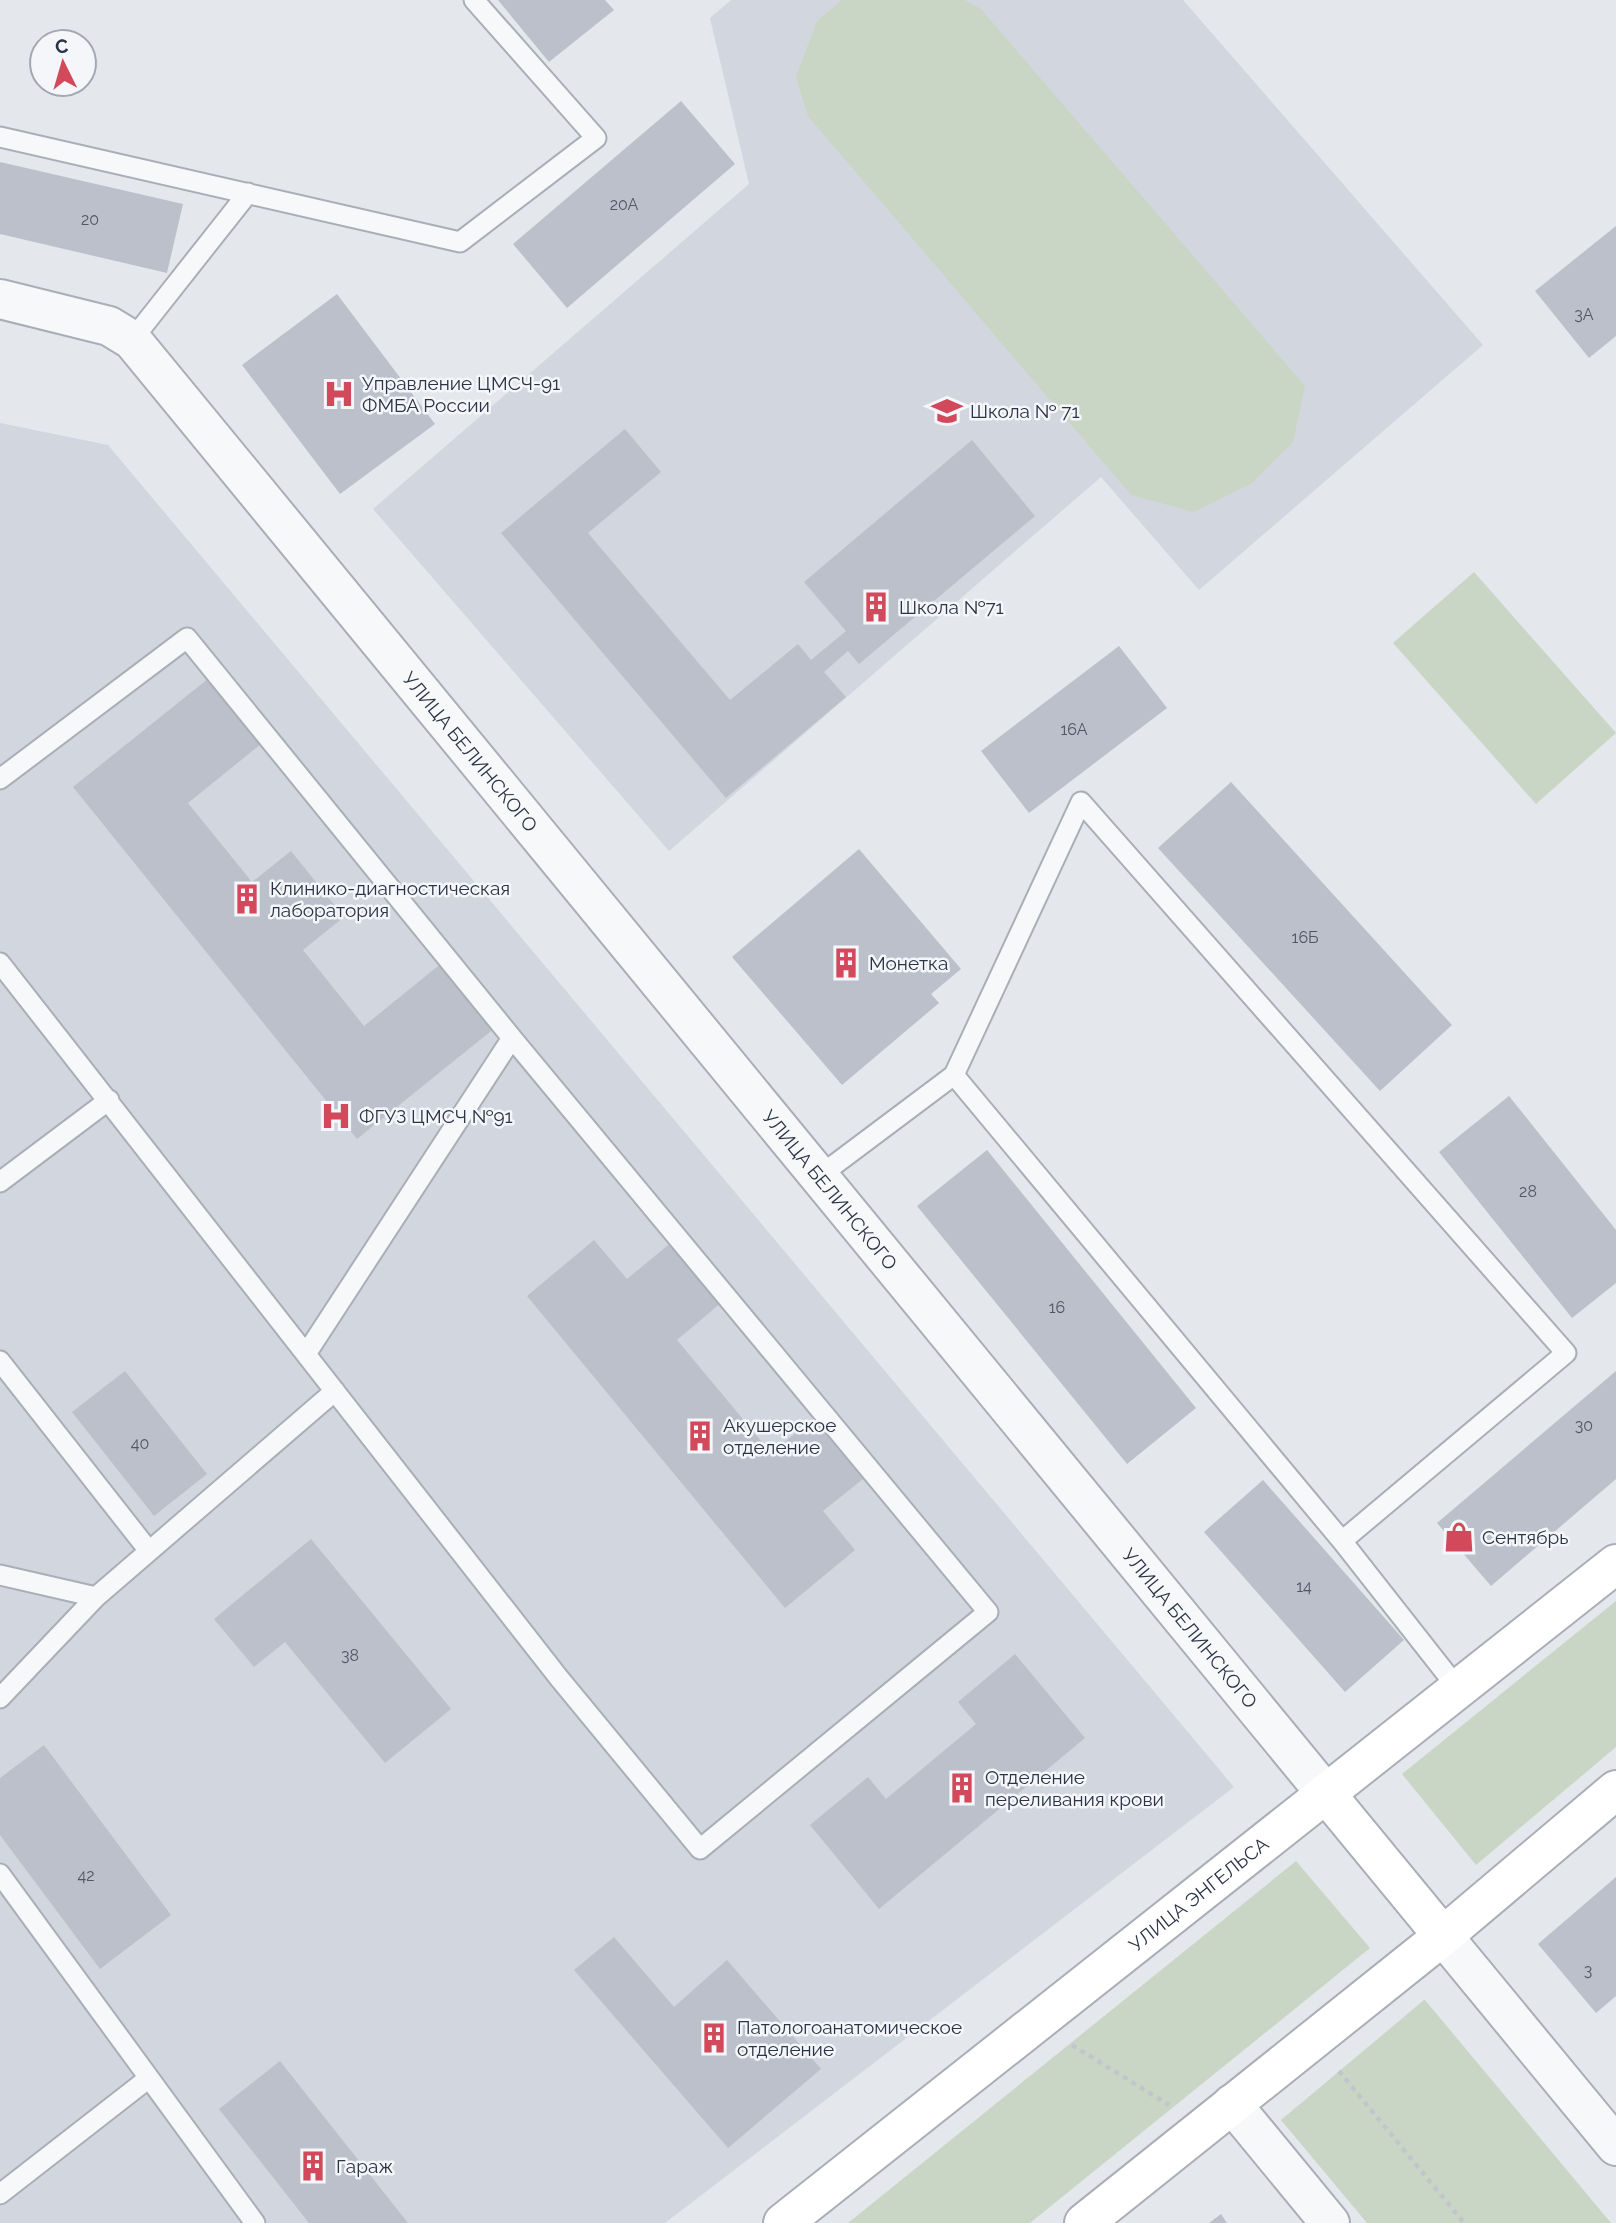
<svg xmlns="http://www.w3.org/2000/svg" width="1616" height="2223" font-family="Raleway,sans-serif">
<style>
.built{fill:#d2d6de}
.green{fill:#c9d6c5}
.building{fill:#bbc0ca}
.lines{fill:none;stroke-linecap:round;stroke-linejoin:round}
.service-casing{stroke:#a9aeb7;stroke-width:23}
.minor-casing{stroke:#a9aeb7;stroke-width:42}
.tertiary-casing{stroke:#a9aeb7;stroke-width:42}
.secondary-casing{stroke:#a9aeb7;stroke-width:42}
.path{stroke:#c2c5cb;stroke-width:4.5;stroke-dasharray:5 5;stroke-linecap:butt}
.service{stroke:#f7f8fa;stroke-width:19}
.minor{stroke:#f7f8fa;stroke-width:38}
.tertiary{stroke:#f7f8fa;stroke-width:38}
.secondary{stroke:#fff;stroke-width:38}
.labels{text-anchor:middle;stroke-width:5;stroke-linejoin:round;paint-order:stroke}
.number-label{font-size:16px;fill:#4f5766}
.poi-label{font-size:19px;fill:#2b3445;stroke:#f4f6f9;text-anchor:start}
.street-label{font-size:19px;fill:#2b3445;stroke:#f4f6f9}
</style>
<rect width="100%" height="100%" fill="#e4e7ec"/>
<path class="built" d="M731,0H1183L1483,345L1199,590L1101,477L669,851L373,509L749,184L710,18Z
M0,423L108,445L1234,1787L665,2223H0Z"/>
<path class="green" d="M842,0H965L981,9L1305,386L1293,442L1252,483L1194,512L1131,495L808,116L796,77L817,21Z
M1474,572L1616,733L1536,804L1393,643Z
M1616,1601V1747L1476,1865L1402,1774Z
M1296,1861L1370,1948L1030,2223H848Z
M1424,2000H1425L1611,2223H1367L1281,2120Z"/>
<path class="building" d="M498,0H605L614,10L549,62Z
M681,101L735,164L567,308L513,244Z
M0,162L183,204L167,273L0,234Z
M1616,226V336L1589,358L1535,291Z
M337,294L435,424L340,494L242,365Z
M625,429L661,472L588,533L730,700L798,644L811,660L846,631L804,582L972,440L1035,516L859,664L848,651L824,672L846,697L726,798L501,533Z
M1119,646L1167,708L1029,813L981,751Z
M214,674L266,740L188,803L252,882L291,851L344,917L303,950L364,1026L443,962L496,1027L357,1139L73,787Z
M1231,782L1452,1025L1380,1091L1158,848Z
M859,849L961,969L931,994L939,1003L842,1085L732,957Z
M1509,1096L1616,1230V1283L1572,1318L1439,1152Z
M987,1150L1196,1408L1127,1464L917,1206Z
M594,1240L627,1279L673,1241L722,1302L677,1340L771,1453L813,1419L863,1479L823,1511L855,1550L785,1608L527,1296Z
M125,1371L207,1474L154,1516L72,1412Z
M1616,1371V1479L1491,1586L1437,1523Z
M1263,1480L1404,1640L1345,1692L1204,1532Z
M311,1539L451,1709L385,1763L285,1642L254,1667L214,1619Z
M1015,1654L1085,1738L879,1909L810,1825L868,1777L886,1799L976,1724L958,1702Z
M44,1745L171,1915L100,1969L0,1835V1778Z
M1616,1877V1996L1596,2013L1538,1944Z
M614,1937L674,2007L727,1960L821,2069L728,2148L574,1970Z
M280,2061L408,2223H309L219,2109Z
M1221,2214L1227,2223H1209Z"/>
<g class="lines">
<g class="service-casing">
<path id="service" d="M0,137L460,242L596,138L474,0
M132,340L248,193
M0,779L187,638L512,1038L306,1354
M0,963L559,1678L700,1849L988,1612L512,1038
M818,1177L954,1075L1342,1541L1566,1353L1081,802L954,1075
M0,1182L109,1100
M0,1361L149,1551
M1342,1541L1459,1690
M0,1575L96,1597L335,1391
M0,1698L96,1597
M0,1874L255,2223
M0,2194L149,2078"/>
</g>
<g class="minor-casing">
<path id="minor" d="M1232,2104L1330,2223"/>
</g>
<g class="tertiary-casing">
<g id="tertiary">
<path id="s1" d="M0,299L109,326L132,340L1327,1795"/>
<path d="M1443,1936L1616,2146"/>
</g>
</g>
<g class="secondary-casing">
<g id="secondary">
<path d="M1327,1795L1443,1936"/>
<path id="s2" d="M783,2223L1616,1564"/>
<path d="M1084,2223L1443,1936L1616,1790"/>
</g>
</g>
<path class="path" d="M1072,2045L1169,2105
M1339,2071L1464,2223"/>
<use href="#service" class="service"/>
<use href="#minor" class="minor"/>
<use href="#tertiary" class="tertiary"/>
<use href="#secondary" class="secondary"/>
</g>
<defs>
<g id="hospital-bare" transform="scale(2.415)"><path d="M-5-5h3v3.5h4V-5h3V5h-3V1.5h-4V5h-3Z" fill="#d1495b" stroke="#f4f6f9" stroke-width="2.5" paint-order="stroke"/></g>
<g id="school-bare" transform="scale(2.415)"><path d="M0-5L7-2L0 1L-7-2ZM-4 1L0 2.5L4 1V4Q0 6-4 4Z" fill="#d1495b" stroke="#f4f6f9" stroke-width="2.5" paint-order="stroke"/></g>
<g id="building-bare" transform="scale(2.415)"><path d="M-4-6H4V6H1V3H-1V6H-4ZM-2.5-4.3h1.7v1.8h-1.7ZM.8-4.3h1.7v1.8H.8ZM-2.5-1h1.7V.8h-1.7ZM.8-1h1.7V.8H.8Z" fill="#d1495b" stroke="#f4f6f9" stroke-width="2.5" paint-order="stroke"/></g>
<g id="shop-bare" transform="scale(2.415)"><path d="M-5-2.5h2.3a2.7 3.5 0 0 1 5.4 0H5L5.5 6h-11ZM-1.5-2.5h3a1.5 2.3 0 0 0-3 0Z" fill="#d1495b" stroke="#f4f6f9" stroke-width="2.5" paint-order="stroke"/></g>
</defs>
<g fill-rule="evenodd">
<use href="#hospital-bare" x="339" y="394"/>
<use href="#school-bare" x="947" y="411"/>
<use href="#building-bare" x="876" y="607"/>
<use href="#building-bare" x="247" y="899"/>
<use href="#building-bare" x="846" y="963"/>
<use href="#hospital-bare" x="336" y="1116"/>
<use href="#building-bare" x="700" y="1436"/>
<use href="#shop-bare" x="1459" y="1537"/>
<use href="#building-bare" x="962" y="1788"/>
<use href="#building-bare" x="714" y="2038"/>
<use href="#building-bare" x="313" y="2166"/>
</g>
<g class="labels">
<g class="number-label">
<text x="624" y="210">20А</text>
<text x="90" y="225">20</text>
<text x="1584" y="320">3А</text>
<text x="1074" y="735">16А</text>
<text x="1305" y="943">16Б</text>
<text x="1528" y="1197">28</text>
<text x="1057" y="1313">16</text>
<text x="1584" y="1431">30</text>
<text x="140" y="1449">40</text>
<text x="1304" y="1592">14</text>
<text x="350" y="1661">38</text>
<text x="86" y="1881">42</text>
<text x="1588" y="1976">3</text>
</g>
<g class="poi-label">
<text x="362" y="390">Управление ЦМСЧ-91<tspan x="362" dy="22">ФМБА России</tspan></text>
<text x="970" y="418">Школа № 71</text>
<text x="899" y="614">Школа №71</text>
<text x="270" y="895">Клинико-диагностическая<tspan x="270" dy="22">лаборатория</tspan></text>
<text x="869" y="970">Монетка</text>
<text x="359" y="1123">ФГУЗ ЦМСЧ №91</text>
<text x="723" y="1432">Акушерское<tspan x="723" dy="22">отделение</tspan></text>
<text x="1482" y="1544">Сентябрь</text>
<text x="985" y="1784">Отделение<tspan x="985" dy="22">переливания крови</tspan></text>
<text x="737" y="2034">Патологоанатомическое<tspan x="737" dy="22">отделение</tspan></text>
<text x="336" y="2173">Гараж</text>
</g>
<g class="street-label">
<text dy="7" stroke="none"><textPath href="#s1" startOffset="672">УЛИЦА БЕЛИНСКОГО</textPath></text>
<text dy="7" stroke="none"><textPath href="#s1" startOffset="1239">УЛИЦА БЕЛИНСКОГО</textPath></text>
<text dy="7" stroke="none"><textPath href="#s1" startOffset="1806">УЛИЦА БЕЛИНСКОГО</textPath></text>
<text dy="7" stroke="none"><textPath href="#s2" startOffset="530">УЛИЦА ЭНГЕЛЬСА</textPath></text>
</g>
</g>
<g transform="translate(63 63) rotate(355)"><circle r="33" fill="#f4f6f9" stroke="#a4a8b1" stroke-width="2"/>
<path d="M0-5L12 26L0 18L-12 26Z" fill="#d1495b"/>
<text y="-10" font-size="19" font-weight="bold" text-anchor="middle" fill="#2b3445">С</text>
</g>
</svg>
